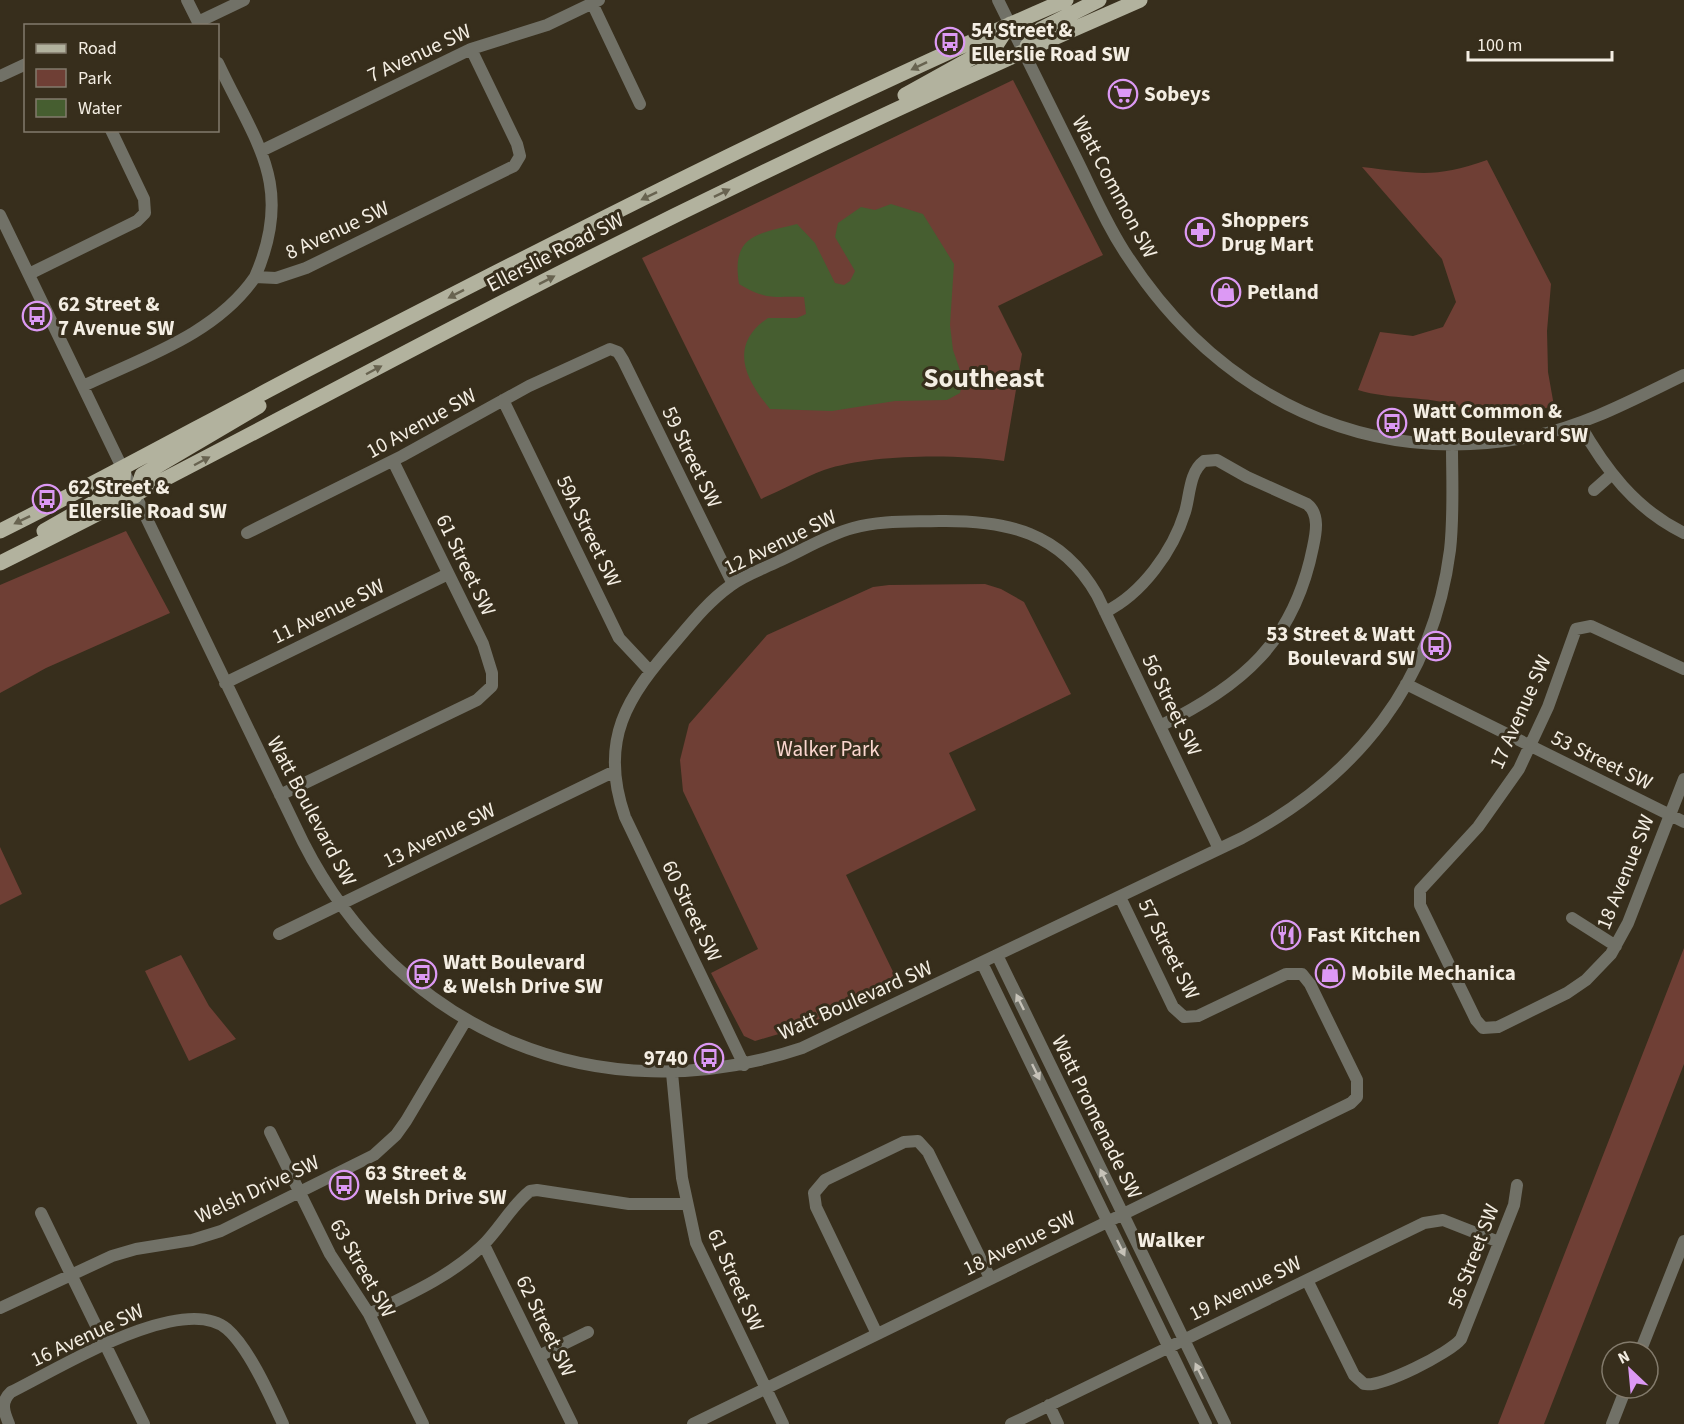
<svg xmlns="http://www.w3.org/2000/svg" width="1684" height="1424" font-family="'Source Sans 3',sans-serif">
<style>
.green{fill:#6f3f35}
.water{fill:#465e30}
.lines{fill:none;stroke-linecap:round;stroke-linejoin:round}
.minor{stroke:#717167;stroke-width:12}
.major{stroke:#b2b29e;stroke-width:15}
.oneway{fill:#686350}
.oneway2{fill:#c6c2b8}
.labels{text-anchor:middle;stroke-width:6;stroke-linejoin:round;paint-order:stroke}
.poi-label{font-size:21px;font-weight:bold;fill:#f4eee3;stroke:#372e1c;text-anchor:start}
.street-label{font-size:21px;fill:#f4eee3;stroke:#372e1c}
.park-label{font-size:21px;fill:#fad6ce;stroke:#372e1c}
.neighbourhood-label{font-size:22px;font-weight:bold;fill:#f4eee3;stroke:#372e1c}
.district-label{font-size:27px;font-weight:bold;fill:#f4eee3;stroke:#372e1c}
</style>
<rect width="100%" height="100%" fill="#372e1c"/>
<path class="green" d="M1013,80L1103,255L998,306L1022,354L1004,461C955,454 872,454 824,470C803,478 782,490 761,499L642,258Z
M1487,160L1551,284L1547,331L1548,372L1554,406L1513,416L1462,420L1458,406C1430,396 1390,400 1358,390L1380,332L1413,336L1443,327L1456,302L1442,259L1362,167C1415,173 1435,179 1487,160Z
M126,531L170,613L46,668L0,693V585Z
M985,584L1001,589L1024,602L1071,694L949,753L976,810L846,875L899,984L799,1028L755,1041L744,1036L711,973L758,949L683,791L680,760L689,724L767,635L873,587L889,585Z
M0,847L22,894L0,905Z
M1684,948V1064L1544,1424H1498Z
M181,955L209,1006L236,1039L189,1061L145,971Z"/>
<path class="water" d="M891,204L923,214L954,264L950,325L953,350L963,379L960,393L947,400L895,401L832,411L770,409C745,379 728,345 768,318H797L806,314L804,297C773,296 768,301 739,284C731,235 757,234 797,224L815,243L835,283L844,285L850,281L855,271L835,237L838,223L861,207L875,210Z"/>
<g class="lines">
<path class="minor" d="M187,0L200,26
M998,0C1024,53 1050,106 1076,158C1093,192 1107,226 1128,257C1219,397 1367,470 1534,436C1587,425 1636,398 1684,375
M592,3L640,104
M198,22L244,0
M218,63C256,144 295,185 255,277
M0,76L26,64
M261,151L471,49L547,25L599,0
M0,215L303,842C400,1033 598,1116 802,1048L1242,838C1357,777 1433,682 1450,550C1454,515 1452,480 1452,445
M29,274L137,221L145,213L144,199L111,130
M83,386C144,357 216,334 255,277L276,278L306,268L514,166L520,156L517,144L471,49
M503,400L619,638L650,671
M1579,423C1605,469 1635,509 1684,533
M1594,490L1611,475
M247,533L402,456L529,386L610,349L618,352L623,360L733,584
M1105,612C1142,594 1173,551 1185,512C1190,496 1189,472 1204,461L1217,460L1247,477L1307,504C1320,514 1316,533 1313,547C1294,642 1243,685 1160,726
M1684,669L1591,626L1576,629L1548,707L1519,769L1478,827L1420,890V905L1476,1020L1483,1028L1498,1027L1567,993L1586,980L1611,954L1628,923L1684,779
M225,683L448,574
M1406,684L1684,822
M280,795L477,700L492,686V673L483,644L393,461
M1572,918L1616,946
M279,934L615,771
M997,955L1225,1424
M982,963L1206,1424
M744,1065L625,817C598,740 627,697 676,641C693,621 709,601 730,586C744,575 763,569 779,561C803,550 827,535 853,528C881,520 911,522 939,521C1007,520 1061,532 1097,595L1219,849
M672,1073L682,1178L696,1243L783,1424
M270,1132L330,1254L369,1314L423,1424
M41,1213L144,1424
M484,1245L572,1424
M1307,1280L1354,1375L1364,1384C1381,1388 1450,1353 1461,1339L1514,1205L1517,1185
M0,1308L112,1256L136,1249L192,1240L221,1231L374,1155L396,1135L406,1121L466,1020
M369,1314C408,1295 449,1277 481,1247C499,1230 511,1206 530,1191L537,1190L629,1204H686
M877,1334L816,1207L814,1193L825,1180L904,1142L918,1141L928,1152L990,1278
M1640,1352L1684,1241
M539,1356L588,1332
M1049,1405L1058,1424
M9,1424C4,1412 0,1402 11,1392C56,1370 183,1291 227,1329C249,1348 271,1398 283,1424
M693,1424L1351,1103L1357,1097V1080L1310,984L1302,974H1286L1198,1016L1184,1017L1173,1007L1120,897
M1011,1424L1424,1223L1443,1220L1499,1242
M1612,1424L1626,1388"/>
<path class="major" d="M1027,46L1041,29L1099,0
M905,95L997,44L1010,24
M135,496L142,475L259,406
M0,531C107,478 212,419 318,364C564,237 812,110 1066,0
M44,531L116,490L123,480L124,468
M0,563C162,483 321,396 482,313C698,201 917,97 1140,0"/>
</g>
<defs><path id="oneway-solid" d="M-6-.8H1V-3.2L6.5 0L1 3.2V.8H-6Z" transform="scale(1.5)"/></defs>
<g class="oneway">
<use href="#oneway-solid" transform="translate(919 66) rotate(154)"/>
<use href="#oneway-solid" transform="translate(722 193) rotate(-26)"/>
<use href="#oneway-solid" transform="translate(649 196) rotate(154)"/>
<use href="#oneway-solid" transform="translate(547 280) rotate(-27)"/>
<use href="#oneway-solid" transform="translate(456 294) rotate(153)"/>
<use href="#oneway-solid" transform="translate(374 370) rotate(-28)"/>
<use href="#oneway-solid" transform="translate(202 461) rotate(-28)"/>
<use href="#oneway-solid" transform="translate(22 520) rotate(154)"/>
</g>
<g class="oneway2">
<use href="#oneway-solid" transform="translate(1020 1002) rotate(-116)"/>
<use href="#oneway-solid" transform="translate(1036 1072) rotate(64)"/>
<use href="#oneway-solid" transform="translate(1104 1177) rotate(-116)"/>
<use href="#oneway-solid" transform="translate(1121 1248) rotate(64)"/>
<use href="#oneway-solid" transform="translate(1199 1371) rotate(-116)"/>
</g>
<defs>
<g id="bus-ring" transform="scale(1.5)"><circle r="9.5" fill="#372e1c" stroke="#dc99f4" stroke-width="1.5"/><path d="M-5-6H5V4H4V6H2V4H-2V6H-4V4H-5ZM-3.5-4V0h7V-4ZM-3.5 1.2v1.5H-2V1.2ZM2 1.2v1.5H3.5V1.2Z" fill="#dc99f4"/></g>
<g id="supermarket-ring" transform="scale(1.5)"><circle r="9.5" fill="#372e1c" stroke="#dc99f4" stroke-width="1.5"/><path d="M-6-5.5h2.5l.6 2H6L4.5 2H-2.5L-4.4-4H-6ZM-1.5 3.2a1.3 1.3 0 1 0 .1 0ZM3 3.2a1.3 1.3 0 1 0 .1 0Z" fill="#dc99f4"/></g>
<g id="pharmacy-ring" transform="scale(1.5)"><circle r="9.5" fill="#372e1c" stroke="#dc99f4" stroke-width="1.5"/><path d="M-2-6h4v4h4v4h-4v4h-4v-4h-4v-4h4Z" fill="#dc99f4"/></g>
<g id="shop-ring" transform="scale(1.5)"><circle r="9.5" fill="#372e1c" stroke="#dc99f4" stroke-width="1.5"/><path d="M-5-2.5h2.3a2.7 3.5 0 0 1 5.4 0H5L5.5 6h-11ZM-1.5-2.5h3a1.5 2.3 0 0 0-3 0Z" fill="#dc99f4"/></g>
<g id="restaurant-ring" transform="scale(1.5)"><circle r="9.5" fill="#372e1c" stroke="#dc99f4" stroke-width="1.5"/><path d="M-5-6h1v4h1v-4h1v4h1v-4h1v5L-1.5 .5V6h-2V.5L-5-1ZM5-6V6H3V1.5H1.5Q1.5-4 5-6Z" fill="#dc99f4"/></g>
</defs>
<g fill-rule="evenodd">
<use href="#bus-ring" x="950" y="42"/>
<use href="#supermarket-ring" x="1123" y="94"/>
<use href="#pharmacy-ring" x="1200" y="232"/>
<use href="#shop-ring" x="1226" y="292"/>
<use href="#bus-ring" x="37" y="316"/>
<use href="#bus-ring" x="1392" y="423"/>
<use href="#bus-ring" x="47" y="499"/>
<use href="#bus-ring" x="1436" y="646"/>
<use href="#restaurant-ring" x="1286" y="935"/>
<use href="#shop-ring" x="1330" y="973"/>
<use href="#bus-ring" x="422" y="974"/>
<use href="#bus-ring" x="709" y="1058"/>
<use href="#bus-ring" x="344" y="1185"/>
</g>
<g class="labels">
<g class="poi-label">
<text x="971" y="37">54 Street &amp;<tspan x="971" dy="24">Ellerslie Road SW</tspan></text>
<text x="1144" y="101">Sobeys</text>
<text x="1221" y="227">Shoppers<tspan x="1221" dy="24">Drug Mart</tspan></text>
<text x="1247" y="299">Petland</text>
<text x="58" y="311">62 Street &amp;<tspan x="58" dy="24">7 Avenue SW</tspan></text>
<text x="1413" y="418">Watt Common &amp;<tspan x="1413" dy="24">Watt Boulevard SW</tspan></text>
<text x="68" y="494">62 Street &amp;<tspan x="68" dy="24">Ellerslie Road SW</tspan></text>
<text x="1415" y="641" text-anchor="end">53 Street &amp; Watt<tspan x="1415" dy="24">Boulevard SW</tspan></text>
<text x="1307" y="942">Fast Kitchen</text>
<text x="443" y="969">Watt Boulevard<tspan x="443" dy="24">&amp; Welsh Drive SW</tspan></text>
<text x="1351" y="980">Mobile Mechanica</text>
<text x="688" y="1065" text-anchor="end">9740</text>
<text x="365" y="1180">63 Street &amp;<tspan x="365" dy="24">Welsh Drive SW</tspan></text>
</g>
<g class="street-label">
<text transform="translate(419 53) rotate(-25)" y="7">7 Avenue SW</text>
<text transform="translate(1115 187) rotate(62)" y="7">Watt Common SW</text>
<text transform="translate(337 230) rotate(-25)" y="7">8 Avenue SW</text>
<text transform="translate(555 252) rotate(-27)" y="7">Ellerslie Road SW</text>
<text transform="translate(421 423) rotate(-29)" y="7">10 Avenue SW</text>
<text transform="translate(692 457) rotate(64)" y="7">59 Street SW</text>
<text transform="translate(589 531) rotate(64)" y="7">59A Street SW</text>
<text transform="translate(780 542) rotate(-26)" y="7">12 Avenue SW</text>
<text transform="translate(466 565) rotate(64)" y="7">61 Street SW</text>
<text transform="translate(328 611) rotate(-26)" y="7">11 Avenue SW</text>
<text transform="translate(1172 705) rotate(64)" y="7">56 Street SW</text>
<text transform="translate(1520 712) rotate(-66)" y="7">17 Avenue SW</text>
<text transform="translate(1602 760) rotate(26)" y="7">53 Street SW</text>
<text transform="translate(312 811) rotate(62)" y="7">Watt Boulevard SW</text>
<text transform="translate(439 835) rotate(-26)" y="7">13 Avenue SW</text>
<text transform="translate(1625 872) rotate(-68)" y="7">18 Avenue SW</text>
<text transform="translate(692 911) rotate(64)" y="7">60 Street SW</text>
<text transform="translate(1169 949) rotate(63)" y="7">57 Street SW</text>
<text transform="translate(855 1000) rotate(-24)" y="7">Watt Boulevard SW</text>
<text transform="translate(1097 1117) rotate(64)" y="7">Watt Promenade SW</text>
<text transform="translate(257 1189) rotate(-25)" y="7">Welsh Drive SW</text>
<text transform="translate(1019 1243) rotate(-26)" y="7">18 Avenue SW</text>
<text transform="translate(1473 1256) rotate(-69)" y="7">56 Street SW</text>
<text transform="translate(363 1268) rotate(60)" y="7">63 Street SW</text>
<text transform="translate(736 1280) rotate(66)" y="7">61 Street SW</text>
<text transform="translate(1245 1288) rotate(-26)" y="7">19 Avenue SW</text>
<text transform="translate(546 1326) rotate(64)" y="7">62 Street SW</text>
<text transform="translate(87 1335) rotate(-25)" y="7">16 Avenue SW</text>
</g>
<g class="park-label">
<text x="828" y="756">Walker Park</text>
</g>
<g class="neighbourhood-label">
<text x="1171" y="1247">Walker</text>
</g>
<g class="district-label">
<text x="984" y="387">Southeast</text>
</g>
</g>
<rect x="24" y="24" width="195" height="108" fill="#372e1c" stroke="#837b6c" stroke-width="1.5"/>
<rect x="36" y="44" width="30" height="9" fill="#b2b29e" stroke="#837b6c" stroke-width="1.5"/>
<text x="78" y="54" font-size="18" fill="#f4eee3">Road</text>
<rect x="36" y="69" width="30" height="18" fill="#6f3f35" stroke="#837b6c" stroke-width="1.5"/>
<text x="78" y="84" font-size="18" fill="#f4eee3">Park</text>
<rect x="36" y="99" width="30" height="18" fill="#465e30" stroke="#837b6c" stroke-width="1.5"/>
<text x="78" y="114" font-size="18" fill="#f4eee3">Water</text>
<g transform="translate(1630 1370) rotate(334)"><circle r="28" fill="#372e1c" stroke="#837b6c" stroke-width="1.5"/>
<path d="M0-4.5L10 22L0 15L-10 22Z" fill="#dc99f4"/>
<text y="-9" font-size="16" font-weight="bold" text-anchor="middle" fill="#f4eee3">N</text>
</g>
<path d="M1468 51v9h144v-9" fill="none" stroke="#f4eee3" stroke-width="3"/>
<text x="1477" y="51" font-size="18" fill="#f4eee3" stroke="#372e1c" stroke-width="4.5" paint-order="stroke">100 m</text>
</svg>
